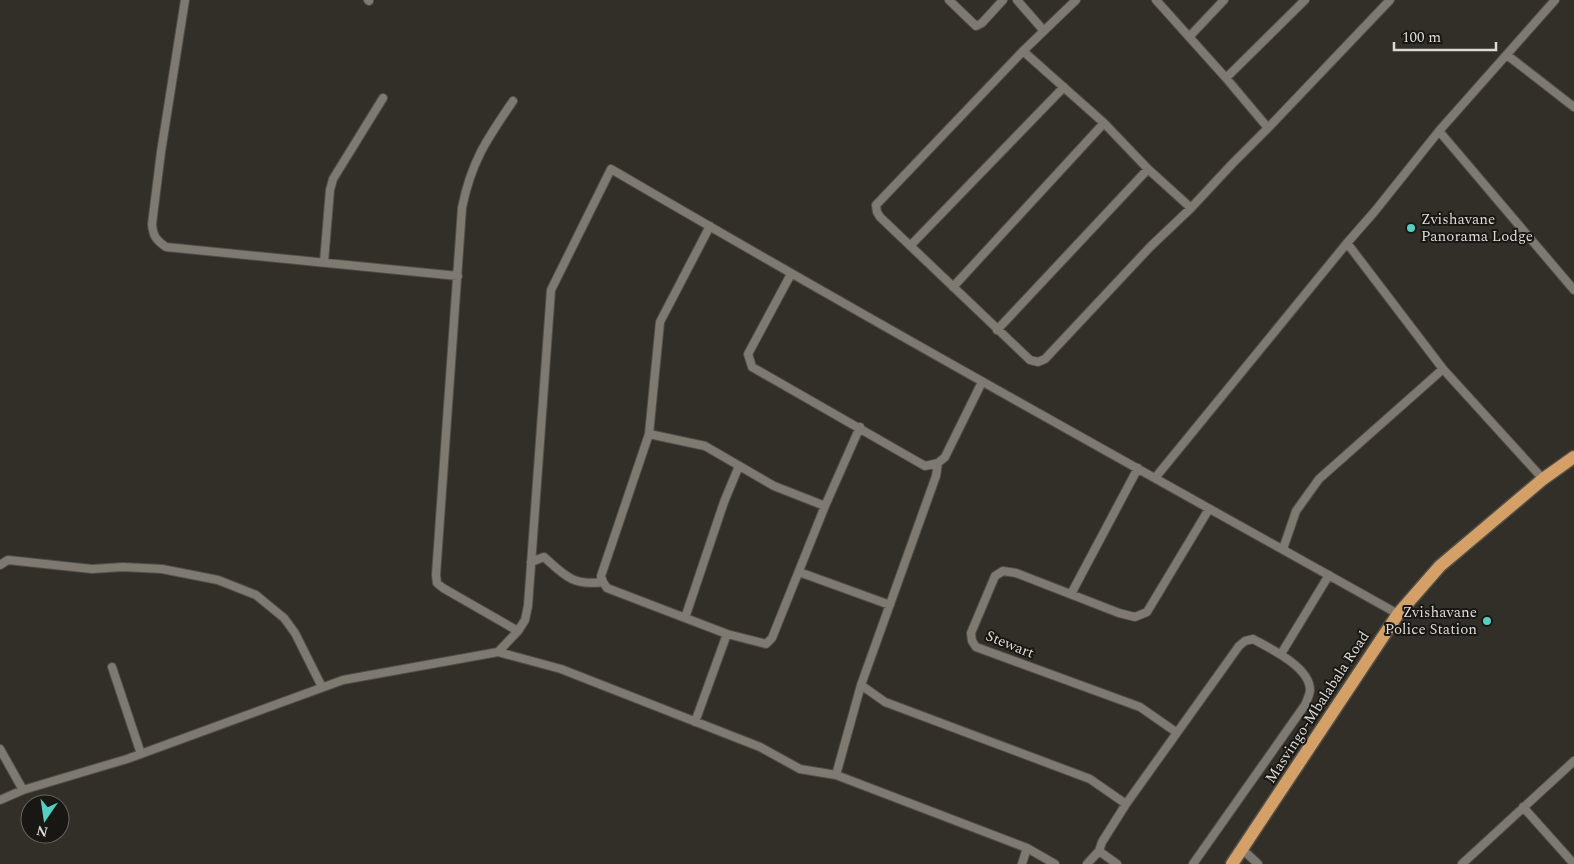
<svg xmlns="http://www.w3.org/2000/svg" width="1574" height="864" font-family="Spectral,serif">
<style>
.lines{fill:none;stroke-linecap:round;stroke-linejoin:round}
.minor-casing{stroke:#504e47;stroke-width:10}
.trunk-casing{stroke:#504e47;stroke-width:15}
.minor{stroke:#7e7a72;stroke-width:8}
.trunk{stroke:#d4a067;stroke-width:12}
.poi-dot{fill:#57cec2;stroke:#181714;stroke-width:2}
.labels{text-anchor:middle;stroke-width:4;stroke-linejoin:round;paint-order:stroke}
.poi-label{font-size:15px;fill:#dcdad5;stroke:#181714;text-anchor:start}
.street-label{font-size:15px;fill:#dcdad5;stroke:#181714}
</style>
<rect width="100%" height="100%" fill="#322f28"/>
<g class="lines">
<g class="minor-casing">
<path id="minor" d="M185,0L161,152L152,224C153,236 156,240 166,247L458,276
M368,0L369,1
M949,0L976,26L982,23L1003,0
M1017,0L1044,31
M1076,0L1023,51L876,205L877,212L880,217L1030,360L1038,362L1045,359L1151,246L1191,208L1233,163L1268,128L1390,0
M1156,0L1226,78L1268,128
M1189,37L1224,0
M1023,51L1104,123L1148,169L1191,208
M1507,55L1574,107
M1226,78L1305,0
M513,101C487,139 471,162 462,208L436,575L437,583L443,588L518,631
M1439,131L1574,290
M710,226L660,322L649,434L705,446L774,486L825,506
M1347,243L1443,369
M910,246L1064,87
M324,262L330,190L333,179L383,98
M791,274L748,354L752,367L925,466L938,463L945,457L982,382
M953,287L1104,123
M997,330L1148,169
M649,434L601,576L603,582L607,588L727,634L766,644L772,638L825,506L860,427
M1155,478L1347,243L1375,211L1439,131L1555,0
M1283,549L1296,511L1319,479L1443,369L1543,479
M531,562L544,557C565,576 573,586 603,582
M0,565L8,560L92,569L123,567L162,569L218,580L256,595L284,618L295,633L322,687
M799,572L890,605
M1071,594L1138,468
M685,618L724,502L739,466
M498,652L561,669L760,747L800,769L836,775L1027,848L1055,864
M1281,654L1329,575
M112,667L141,754
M861,685L885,702L1090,779L1126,804
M695,722L727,634
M1176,732L1140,707L976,647L972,641L971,633L995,576L1003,571L1016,573L1119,613L1135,617L1147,612L1209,509
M0,749L23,790
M836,775L861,685L936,476L938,463
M0,800L23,790L127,759L343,680L498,652L518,631L525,620L528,606L551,290L611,169C871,321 1135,467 1398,614
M1523,807L1574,864
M1242,849L1258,864
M1022,864L1027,848
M1087,864L1099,851
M1117,864L1099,851L1102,842L1126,804L1239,646L1245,641L1253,639C1271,649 1310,667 1310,690C1310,694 1307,700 1305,705L1193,864
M1462,864L1574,761"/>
</g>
<g class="trunk-casing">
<path id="trunk" d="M1232,864L1398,614L1440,566L1543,479L1574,457"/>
</g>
<use href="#minor" class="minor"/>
<use href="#trunk" class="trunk"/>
</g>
<g class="poi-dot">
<circle cx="1411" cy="228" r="5"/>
<circle cx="1487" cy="621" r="5"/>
</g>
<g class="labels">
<g class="poi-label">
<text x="1421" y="224">Zvishavane<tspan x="1421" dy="17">Panorama Lodge</tspan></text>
<text x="1477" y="617" text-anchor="end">Zvishavane<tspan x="1477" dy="17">Police Station</tspan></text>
</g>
<g class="street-label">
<text transform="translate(1010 644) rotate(22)" y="5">Stewart</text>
<text transform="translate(1317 707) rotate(-57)" y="5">Masvingo-Mbalabala Road</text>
</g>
</g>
<g transform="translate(45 819) rotate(193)"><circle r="24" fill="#181714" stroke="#666561"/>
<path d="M0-4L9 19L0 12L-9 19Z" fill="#57cec2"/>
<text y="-8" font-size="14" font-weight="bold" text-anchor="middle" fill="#dcdad5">N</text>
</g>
<path d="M1394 42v8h102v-8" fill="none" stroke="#dcdad5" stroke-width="2.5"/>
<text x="1402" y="42" font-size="15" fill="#dcdad5" stroke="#181714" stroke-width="4" paint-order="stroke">100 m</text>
</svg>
